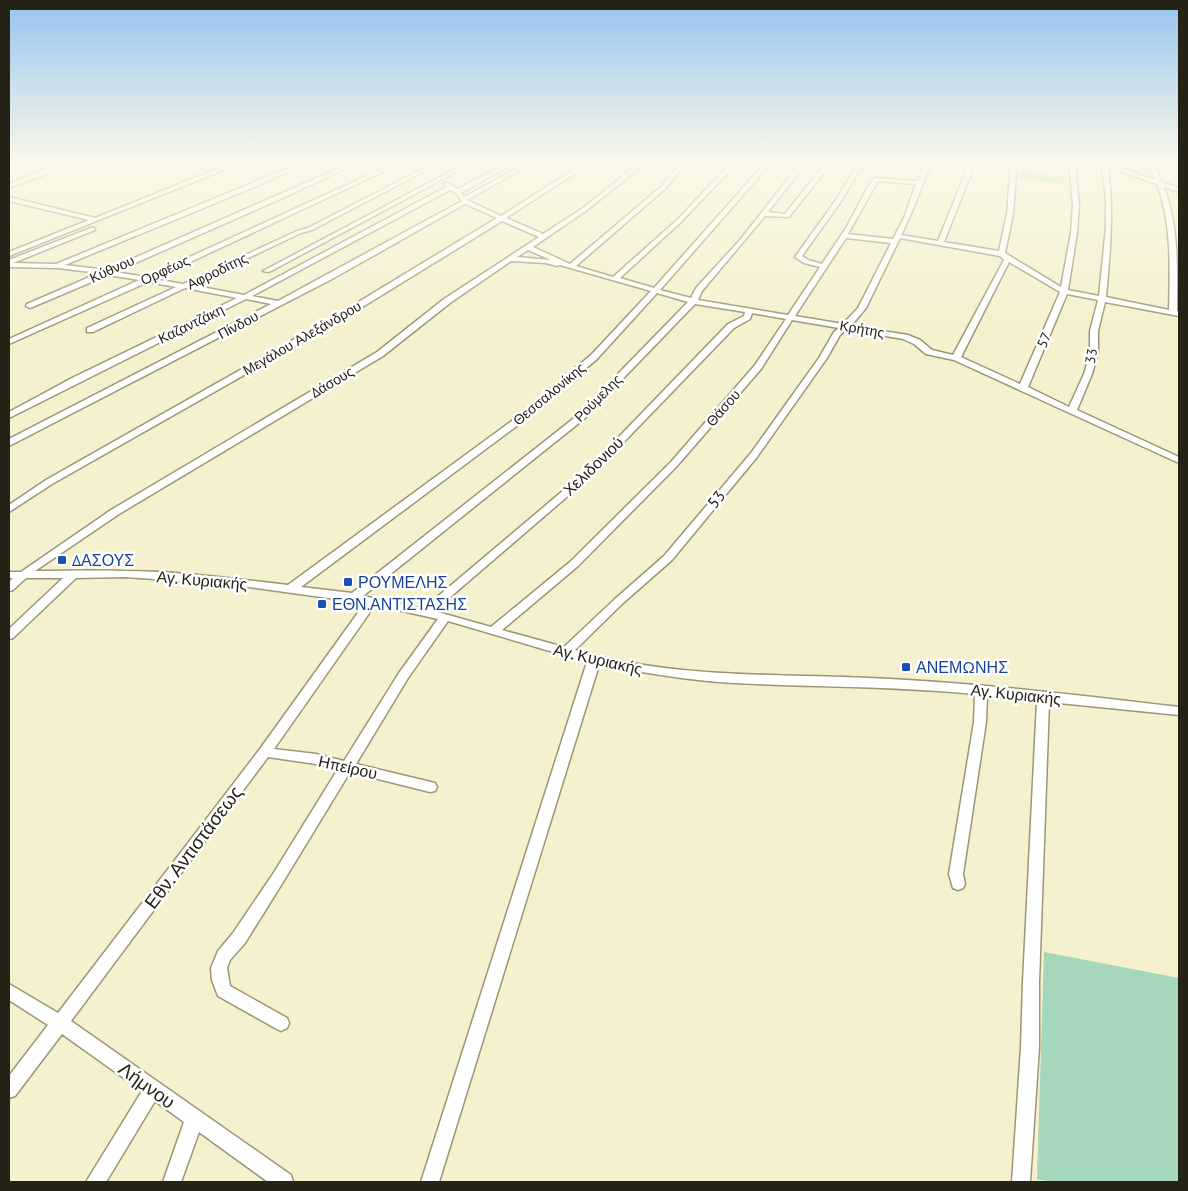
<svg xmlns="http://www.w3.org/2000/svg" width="1188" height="1191" font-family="'PT Sans',sans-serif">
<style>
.green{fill:#a5d7ba}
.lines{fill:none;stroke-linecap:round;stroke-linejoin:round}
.minor-casing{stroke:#9b9676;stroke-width:3}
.minor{fill:#fff;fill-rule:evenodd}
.transit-dot{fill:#1a4fb4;stroke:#fff;stroke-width:2}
.labels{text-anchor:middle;stroke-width:5;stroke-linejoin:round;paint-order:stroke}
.far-street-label{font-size:14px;fill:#252316;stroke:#fff}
.street-label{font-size:16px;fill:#252316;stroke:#fff}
.transit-label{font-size:16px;fill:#164399;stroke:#fff;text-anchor:start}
.near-street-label{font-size:19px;fill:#252316;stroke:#fff}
</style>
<rect width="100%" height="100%" fill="#f5f0ce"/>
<path class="green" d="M1020,172L1064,177V184L1019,179Z
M1044,952L1179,978V1182H1049L1037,1179Z"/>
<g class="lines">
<g class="minor-casing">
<path id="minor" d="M66,161H73L49,173L9,188V184Z
M199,161L230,164L239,161H246L9,256V252L89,220L9,201V197L95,218L224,166Z
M305,161H312L257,186L65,265L107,270L355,161H362L285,197L115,272L146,277L399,161H406L154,279L183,284L297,231L308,228L420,170L425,171L312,230L301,233L191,285L244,295L446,187L444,183H448L458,189L511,161H518L461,193L464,197L530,161H537L467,200L501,216L587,161H594L506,218L543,234L583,208L642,161H648L587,210L533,247L570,264L662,186L681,161H687L666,188L576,266L613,277L677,220L733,161H739L681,222L620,278L654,288L767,161H773L660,290L691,298L696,288L740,240L802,161H808L768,212L785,214L827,161H833L789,217L765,216L702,291L698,300L788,315L820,267L804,263L795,257L836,200L854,170L862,161H868L858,172L842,200L802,256L808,260L822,264L846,228L870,183L875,178L917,181L927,161H933C921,185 914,211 901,235L938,241L970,161H976L944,242L999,251L1007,214L1011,161H1017L1013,214L1005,253L1061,287L1071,233L1073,206L1069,161H1075L1079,206L1077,233L1068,290L1099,296L1106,227V199L1101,161H1107V163L1155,180L1147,161H1153L1162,182L1179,188V192L1164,187C1179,226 1177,270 1177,311L1179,312V316L1105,302L1098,331V353L1092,374L1077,410L1179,457V463L954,360L926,354L914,344L903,339L847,329L840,335L827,358L757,457L672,560L623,603L575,650C677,680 784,673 890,679C986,684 1083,696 1179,707V715L1049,702L1039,982V1047L1030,1182H1012L1021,1047L1023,982L1037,701L987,696L986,722L963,874L965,884L963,888L958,890L953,888L949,874L974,722L975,694C895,686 815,687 735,683C689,681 644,672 599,665L439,1182H421L587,662L448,621L408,678L356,764L435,783L437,787L435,791L430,792L350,772L283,882L245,943L230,960L227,968L230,986L287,1018L289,1023L287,1028L281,1031L275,1028L218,996L212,980L211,968L218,951L233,933L273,874L338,769L316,764L268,757L71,1021L291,1175L293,1182H268L199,1132L181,1182H163L184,1122L155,1101L106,1182H86L142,1091L62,1034L15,1096L9,1098V1076L48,1025L9,1000V984L58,1013L260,749L365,603L226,584L125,577L76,578L13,638L9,639V629L63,578H26L13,590L9,591V582L13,578H9V572H21L111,510L377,352L444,299L539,237L502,221L343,319L52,484L9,512V505L46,480L337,315L497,218L465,204L332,279L9,446V439L271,304L246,299L9,418V412L74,377L237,298L185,288L93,332H87V328L176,287L148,282L9,344V339L139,280L108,275L30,308L26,306L27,304L99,273L58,268L9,267V260L91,228H95V230L13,263L56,264ZM1108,167L1157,184C1172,224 1170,268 1169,310L1106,297C1110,251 1114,214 1108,167ZM878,181L916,184L904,218L893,239L848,234ZM450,190L456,193L462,201L278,301L252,296ZM846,238L891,243L858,308L843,324L795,316ZM900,238L1000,256L1004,260L953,355L932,350L920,340L908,335L851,326L866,308ZM528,250L551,260L517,257ZM511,261L546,263L557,266L560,265L651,291L591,355L520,415L288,585C234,579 178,571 123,571C93,570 65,571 35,571L119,514L383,356L450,303ZM1009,262L1060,292L1020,384L961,357ZM657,293L688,302L578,415L352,593L301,587L526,419L597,359ZM1067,294L1098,300L1090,331V353L1084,374L1069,407L1028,387ZM695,304L745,312L744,316L728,324L584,473L423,609L363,596L584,419ZM752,313L786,319L755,365L671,462L570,562L491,627L434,611L590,477L734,328L750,319ZM792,320L839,328L834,332L819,358L751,453L664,556L615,599L564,647L502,630L578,566L677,466L761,369ZM375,605L438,619L399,673L344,761L316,754L274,749Z
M470,161H477L269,272L263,271Z"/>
</g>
<use href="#minor" class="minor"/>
</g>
<linearGradient id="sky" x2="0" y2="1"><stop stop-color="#95c4f0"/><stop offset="0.49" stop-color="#faf8e9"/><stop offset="1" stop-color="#faf8e9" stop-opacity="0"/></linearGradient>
<rect width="1188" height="328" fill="url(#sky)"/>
<g class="transit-dot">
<rect x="57" y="555" width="10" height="10" rx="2.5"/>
<rect x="343" y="577" width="10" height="10" rx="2.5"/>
<rect x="317" y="599" width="10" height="10" rx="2.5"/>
<rect x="901" y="662" width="10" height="10" rx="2.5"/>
</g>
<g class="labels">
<g class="far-street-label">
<text transform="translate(112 269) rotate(-24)" y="5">Κύθνου</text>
<text transform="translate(165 270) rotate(-25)" y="5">Ορφέως</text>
<text transform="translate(217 271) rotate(-26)" y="5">Αφροδίτης</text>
<text transform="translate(191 324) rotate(-26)" y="5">Καζαντζάκη</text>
<text transform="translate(238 325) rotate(-28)" y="5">Πίνδου</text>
<text transform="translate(862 329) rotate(10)" y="5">Κρήτης</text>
<text transform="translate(302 338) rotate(-30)" y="5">Μεγάλου Αλεξάνδρου</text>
<text transform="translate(1044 340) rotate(-66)" y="5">57</text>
<text transform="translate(1091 356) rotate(-80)" y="5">33</text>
<text transform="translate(332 382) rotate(-31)" y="5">Δάσους</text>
<text transform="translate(549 394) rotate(-40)" y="5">Θεσσαλονίκης</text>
<text transform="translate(598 398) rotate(-45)" y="5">Ρούμελης</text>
<text transform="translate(723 408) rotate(-49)" y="5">Θάσου</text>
</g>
<g class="street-label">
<text transform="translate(593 466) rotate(-44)" y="6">Χελιδονιού</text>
<text transform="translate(716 499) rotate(-52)" y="6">53</text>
<text transform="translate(202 580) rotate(5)" y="6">Αγ. Κυριακής</text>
<text transform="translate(598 659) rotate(13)" y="6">Αγ. Κυριακής</text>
<text transform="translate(1016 694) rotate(6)" y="6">Αγ. Κυριακής</text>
<text transform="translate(348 767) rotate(13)" y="6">Ηπείρου</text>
</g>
<g class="transit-label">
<text x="72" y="566">ΔΑΣΟΥΣ</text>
<text x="358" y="588">ΡΟΥΜΕΛΗΣ</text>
<text x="332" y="610">ΕΘΝ.ΑΝΤΙΣΤΑΣΗΣ</text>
<text x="916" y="673">ΑΝΕΜΩΝΗΣ</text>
</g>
<g class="near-street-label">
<text transform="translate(193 847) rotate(-53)" y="7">Εθν. Αντιστάσεως</text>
<text transform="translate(147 1085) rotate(36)" y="7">Λήμνου</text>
</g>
</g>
<rect width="1188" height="1191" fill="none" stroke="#252316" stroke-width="20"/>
</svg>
